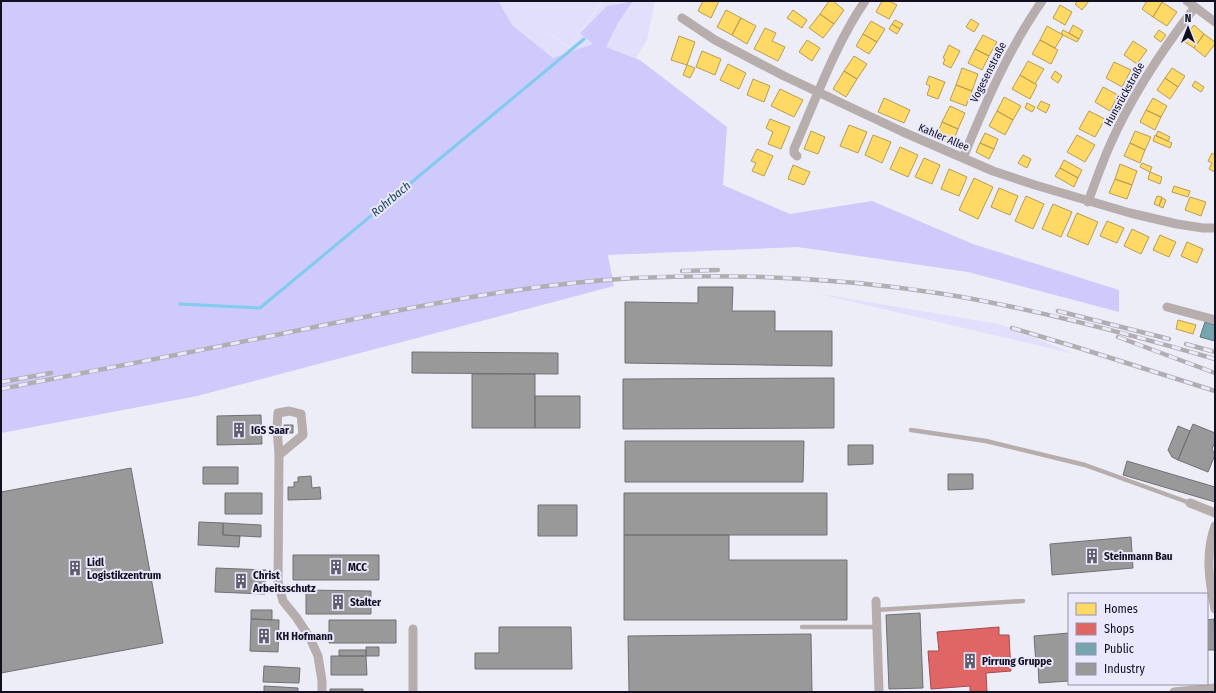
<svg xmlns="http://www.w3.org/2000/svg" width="1216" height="693" font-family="'Fira Sans Condensed',sans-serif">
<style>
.green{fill:#e1dffc}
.forest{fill:#cfc9fc}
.homes{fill:#ffd966;stroke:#b89c51}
.shops{fill:#e06666;stroke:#a24c51}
.public{fill:#76a5af;stroke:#587884}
.industry{fill:#999;stroke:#707075}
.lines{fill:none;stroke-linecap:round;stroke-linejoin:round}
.stream{stroke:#80cbee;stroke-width:3}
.service{stroke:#b6adac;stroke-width:4.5}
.minor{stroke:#b6adac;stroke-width:9}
.rail-casing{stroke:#b2adb1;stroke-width:4.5}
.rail{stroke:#e9e8fd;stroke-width:3;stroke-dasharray:9;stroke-linecap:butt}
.labels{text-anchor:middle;stroke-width:4;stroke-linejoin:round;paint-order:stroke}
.street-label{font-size:11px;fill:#120f21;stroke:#e9e8fd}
.poi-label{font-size:11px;font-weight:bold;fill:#120f21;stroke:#e9e8fd;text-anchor:start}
.water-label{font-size:12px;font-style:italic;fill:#184559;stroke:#e9e8fd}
</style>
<rect width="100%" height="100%" fill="#ededf8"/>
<path class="green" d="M498,1H512L529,13L513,1H602L569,47L526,17L569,48L603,1H628L607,6L580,33L594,44L553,58L513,26Z
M633,1H655L647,40L636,58L606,47L618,23Z
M815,293L999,324L1075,354Z"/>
<path class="forest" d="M1,1H498L513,26L553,58L593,44L580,33L607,6L633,1L618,23L606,47L640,60L727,127L723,185L790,214L872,201L973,244L1119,290V312L968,272L798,247L608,255L614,286L197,396L1,433Z"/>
<path class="homes" d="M703,1H719L711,18L698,11Z
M829,1H833L844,10L834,24L820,14Z
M882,1H889L897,5L889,19L876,12Z
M1078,1H1089L1082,10L1075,4Z
M1147,1H1161L1162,2L1153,17L1142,9Z
M1162,2L1177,12L1167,26L1153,17Z
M1060,5L1072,12L1065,25L1053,18Z
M726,10L741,18L732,35L717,27Z
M793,10L807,20L802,28L787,18Z
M820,14L834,24L823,38L809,28Z
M741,18L756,26L747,44L732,35Z
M971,19L979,24L974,32L966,27Z
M895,20L903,24L900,29L892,24Z
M871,21L885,29L877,42L863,34Z
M892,24L900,29L897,34L889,29Z
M1073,25L1083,31L1079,39L1069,33Z
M1194,25L1204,34L1194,48L1182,40Z
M1047,26L1063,35L1055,48L1040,40Z
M765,28L776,33L772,41L785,47L778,61L754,49Z
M1063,30L1079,39L1077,42L1061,34Z
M1159,30L1166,35L1161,42L1154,37Z
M863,34L877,42L869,54L856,46Z
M1204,34L1215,42V44L1205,57L1194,48Z
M983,35L997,42L989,56L975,49Z
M679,36L695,42L687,65L671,60Z
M807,40L820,48L812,61L799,52Z
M1040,40L1058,50L1051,64L1032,54Z
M1133,41L1147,50L1137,64L1124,55Z
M949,45L960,51L951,68L943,64L945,59L943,58Z
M975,49L989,56L982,70L968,63Z
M702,51L721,59L715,75L696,67Z
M854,56L867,64L857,79L844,71Z
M1028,61L1044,69L1035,84L1020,75Z
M1114,62L1131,70L1122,87L1106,78Z
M728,64L746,73L739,89L720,80Z
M687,65L695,68L690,78L683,75Z
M962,68L978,74L972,91L956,85Z
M1172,68L1185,76L1178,87L1165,78Z
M844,71L857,79L846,97L833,89Z
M1055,71L1062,76L1058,83L1051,78Z
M1020,75L1037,85L1030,99L1012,89Z
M929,76L945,82L938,99L927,95L930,86L926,84Z
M1165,78L1178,87L1170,99L1157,90Z
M753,79L770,86L764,102L747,95Z
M1195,81L1204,87L1201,92L1192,86Z
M956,85L972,91L966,106L950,100Z
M1103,87L1118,95L1110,111L1095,102Z
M780,89L803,100L794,117L771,106Z
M1004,97L1021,106L1013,120L997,111Z
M884,98L910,110L904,123L878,112Z
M1153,98L1167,106L1161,117L1146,110Z
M1041,101L1050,105L1046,113L1037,108Z
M1027,103L1035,107L1032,112L1025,108Z
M950,106L965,113L958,129L942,122Z
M1146,110L1161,117L1155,130L1140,122Z
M997,111L1013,120L1005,135L989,126Z
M1089,111L1105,119L1095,137L1079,129Z
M770,119L790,127L781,149L768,144L773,132L766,128Z
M942,122L958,129L952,144L936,137Z
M849,125L867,132L858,153L840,146Z
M811,131L825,137L818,154L804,149Z
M1135,131L1151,137L1145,150L1130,143Z
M1158,131L1170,137L1168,141L1156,136Z
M985,133L998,139L994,149L980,143Z
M873,135L891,142L882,163L865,155Z
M1077,135L1095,145L1085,162L1067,152Z
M1155,135L1172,143L1170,148L1153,141Z
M980,143L994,149L989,159L976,152Z
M1130,143L1145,150L1140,163L1124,156Z
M900,147L918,155L908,177L890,169Z
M757,149L773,156L764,176L752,171L756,163L751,161Z
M1212,153L1215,155V172L1209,169L1212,163L1208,161Z
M1023,155L1031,159L1027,168L1018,163Z
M924,158L940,165L932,184L915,177Z
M1064,160L1082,170L1078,178L1060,168Z
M1142,163L1152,167L1150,172L1140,167Z
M1120,164L1137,171L1132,185L1115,179Z
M793,165L810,172L804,185L788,179Z
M1060,168L1078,178L1074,187L1055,176Z
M949,169L967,177L959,196L941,189Z
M1150,172L1162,177L1160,184L1148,179Z
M974,178L993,187L978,219L959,210Z
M1115,179L1132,185L1127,199L1109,193Z
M1174,186L1190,191L1188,197L1172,192Z
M999,188L1018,196L1010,215L991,207Z
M1026,196L1044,204L1033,229L1015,221Z
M1157,196L1162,197L1159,206L1154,204Z
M1190,197L1206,202L1201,216L1185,210Z
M1162,198L1166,200L1163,208L1159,206Z
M1053,204L1072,212L1061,237L1042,229Z
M1077,213L1098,222L1088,245L1067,236Z
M1107,221L1124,228L1117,243L1100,236Z
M1132,229L1149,237L1141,254L1124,246Z
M1160,235L1176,242L1169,257L1153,250Z
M1187,242L1203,249L1197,263L1181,256Z
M1178,320L1196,325L1193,334L1176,329Z"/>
<path class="shops" d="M999,627V635H1009L1011,671L986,673L987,692H970V686L931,689L928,651H939L937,632Z"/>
<path class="public" d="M1205,322L1215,325V341L1200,337Z"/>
<path class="industry" d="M698,287H733L732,311H775V331H832V366L625,363V302L698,303Z
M412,352L558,353V374L412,373Z
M472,374H535V428H472Z
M834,378V428L623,429V379Z
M535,396H580V428H535Z
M261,415L262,444L217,445V416Z
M1193,424L1215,433V442L1212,449L1215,455L1208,472L1178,460Z
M284,425H293V433H284Z
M1178,426L1190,431L1178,460L1172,457L1168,450Z
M625,441H804L803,482H625Z
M848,445H873V464L848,465Z
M1127,461L1215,487V502L1123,475Z
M203,467H238V484H203Z
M131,468L163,643L1,673V492Z
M948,474H973V489L948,490Z
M311,476L312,488L320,487L321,499L288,500V487H294V482H298V477Z
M225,493H262V514H225Z
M624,493H827V535H624Z
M538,505H577V536H538Z
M199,522L223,523V535L240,536L239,547L198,545Z
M223,523L261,525V537L223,535Z
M624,535H729V560H847V620H624Z
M1131,537L1133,568L1052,575L1050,544Z
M293,555H379V580H293Z
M216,568L266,570L265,594L215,592Z
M306,590L371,591V614H306Z
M251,610H272V620L251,619Z
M920,613L923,688L889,689L886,615Z
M251,619L279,620L278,652L250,651Z
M1214,619L1215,650H1207V620Z
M329,620H396V643H329Z
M499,627H571L572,669H475V653H499Z
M1069,633V681L1039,683L1038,665H1036L1034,636Z
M811,634L812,692H629L628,636Z
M366,647H379V656H366Z
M339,650H366V656H339Z
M331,656H366L367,675H331Z
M264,666L300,668L299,683L263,682Z
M264,686L298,688V692H264Z
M330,689H363V692H330Z"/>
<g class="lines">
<path class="stream" d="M180,304L260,308L584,39"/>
<path class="service" d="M911,430L986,441L1085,465L1190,503
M876,610L1023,601
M802,627H877"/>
<path class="minor" d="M1187,1L1215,22
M682,18L715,40L784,76L903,132L993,171L1035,185L1130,213L1177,224L1203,228H1215
M797,156L794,153V149C815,101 835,45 865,1
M963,158C985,104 1008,50 1042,1
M1088,202C1095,183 1102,163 1110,145C1132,95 1162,50 1195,7
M1167,307L1215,320
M279,455L303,435L301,414L289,411L278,413L277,428L279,455L278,582L283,601L296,617L310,638L318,656L322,681V692
M1190,503L1215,513
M1215,526C1205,553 1209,581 1215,609
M876,601L879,692
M413,629V692
M1174,692L1215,688"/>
<g class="rail-casing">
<path id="rail" d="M682,271L718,270
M1058,311L1169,339
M1012,328L1076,347L1215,391
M1118,337L1215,373
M1186,344L1215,352
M1,382L51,373
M1,389C102,369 204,350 305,329C414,307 524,284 635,278C739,273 842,278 944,294C1036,309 1126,333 1215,359"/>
</g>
<use href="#rail" class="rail"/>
</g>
<defs>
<g id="building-bare" transform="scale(1.2)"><path d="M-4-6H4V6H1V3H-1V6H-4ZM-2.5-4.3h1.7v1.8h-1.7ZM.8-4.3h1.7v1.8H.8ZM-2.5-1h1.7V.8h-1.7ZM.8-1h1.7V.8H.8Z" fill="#5f5d6c" stroke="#e9e8fd" stroke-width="2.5" paint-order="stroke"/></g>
</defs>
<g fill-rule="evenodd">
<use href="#building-bare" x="239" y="430"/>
<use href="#building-bare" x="1092" y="556"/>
<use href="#building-bare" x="336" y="567"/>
<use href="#building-bare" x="75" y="568"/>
<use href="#building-bare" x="241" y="581"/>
<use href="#building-bare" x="338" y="602"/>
<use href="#building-bare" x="264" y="636"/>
<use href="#building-bare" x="970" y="661"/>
</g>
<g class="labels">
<g class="street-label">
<text transform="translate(988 72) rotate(-63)" y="4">Vogesenstraße</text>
<text transform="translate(1124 94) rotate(-61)" y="4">Hunsrückstraße</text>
<text transform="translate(944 137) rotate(23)" y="4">Kahler Allee</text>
</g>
<g class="poi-label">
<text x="251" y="434">IGS Saar</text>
<text x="1104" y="560">Steinmann Bau</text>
<text x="87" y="566">Lidl<tspan x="87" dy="13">Logistikzentrum</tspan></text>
<text x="348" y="571">MCC</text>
<text x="253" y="579">Christ<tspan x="253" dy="13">Arbeitsschutz</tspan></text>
<text x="350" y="606">Stalter</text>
<text x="276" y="640">KH Hofmann</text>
<text x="982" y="665">Pirrung Gruppe</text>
</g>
<g class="water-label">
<text transform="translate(391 199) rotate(-40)" y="4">Rohrbach</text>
</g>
</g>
<rect width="1216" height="693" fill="none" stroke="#120f21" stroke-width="4"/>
<rect x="1068" y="593" width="140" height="92" fill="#e9e8fd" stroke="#9391a5"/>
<rect x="1076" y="603" width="20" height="12" fill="#ffd966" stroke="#9391a5"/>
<text x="1104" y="613" font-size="12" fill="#120f21">Homes</text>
<rect x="1076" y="623" width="20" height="12" fill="#e06666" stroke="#9391a5"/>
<text x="1104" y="633" font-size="12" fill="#120f21">Shops</text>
<rect x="1076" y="643" width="20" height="12" fill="#76a5af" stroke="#9391a5"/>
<text x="1104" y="653" font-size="12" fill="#120f21">Public</text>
<rect x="1076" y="663" width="20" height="12" fill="#999999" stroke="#9391a5"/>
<text x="1104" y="673" font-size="12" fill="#120f21">Industry</text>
<g transform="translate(1188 28)" stroke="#e9e8fd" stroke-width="3" paint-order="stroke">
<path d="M0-3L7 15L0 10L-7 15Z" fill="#120f21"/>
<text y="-6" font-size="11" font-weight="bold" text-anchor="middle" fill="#120f21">N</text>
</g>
</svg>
